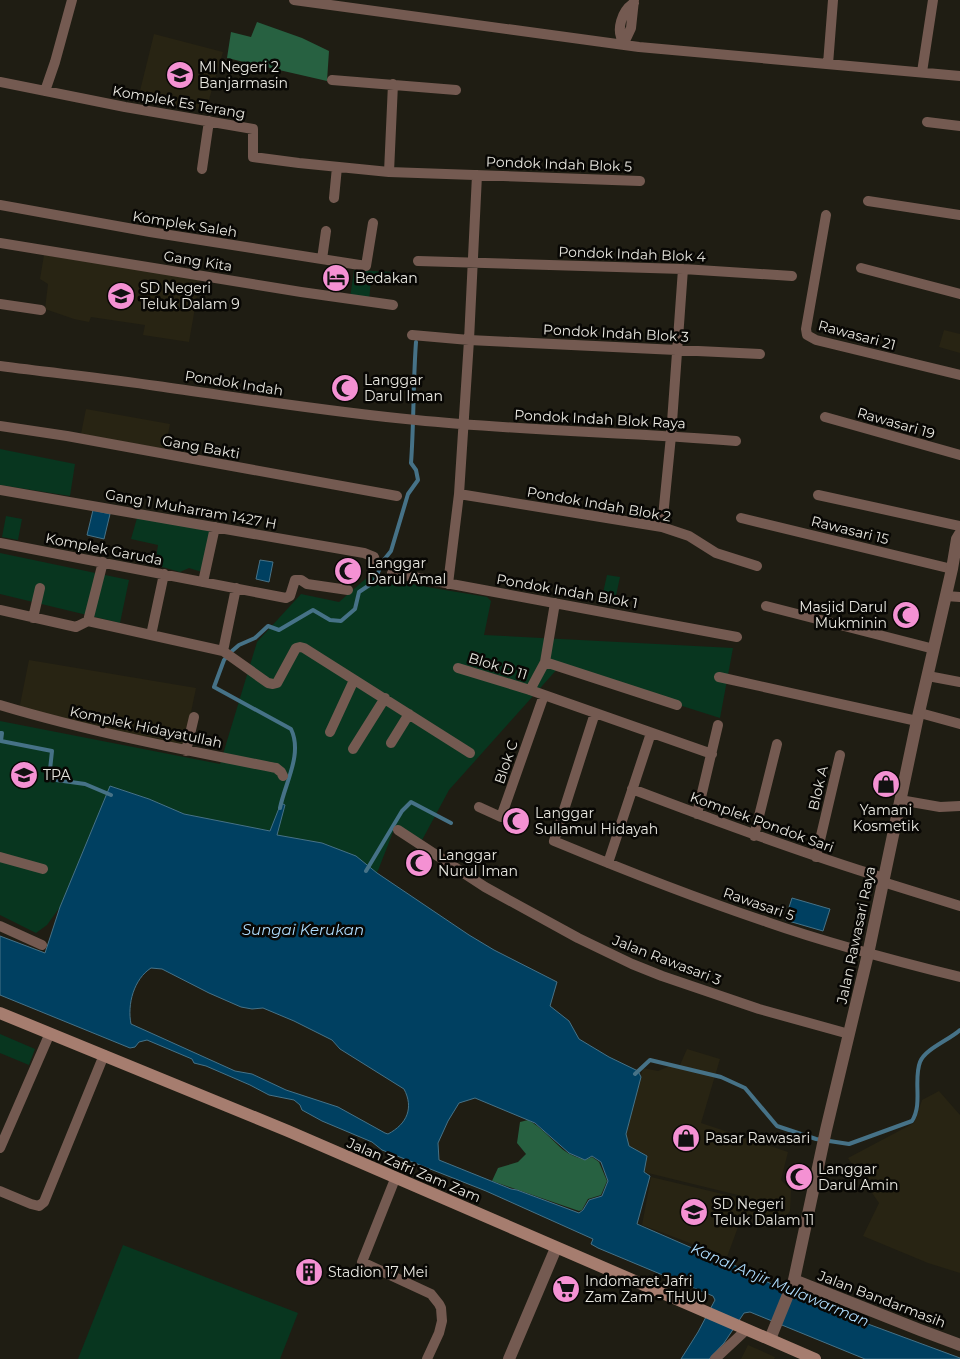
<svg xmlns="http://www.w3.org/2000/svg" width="960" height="1359" font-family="Montserrat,sans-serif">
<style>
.built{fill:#282413}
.green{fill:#08361f}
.forest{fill:#276141}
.water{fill:#004061;stroke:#467287;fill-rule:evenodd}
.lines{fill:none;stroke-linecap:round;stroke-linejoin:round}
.stream{stroke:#467287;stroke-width:4}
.minor{stroke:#745a51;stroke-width:10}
.tertiary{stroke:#745a51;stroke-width:12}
.secondary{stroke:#a67d6f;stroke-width:12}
.labels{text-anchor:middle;stroke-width:5;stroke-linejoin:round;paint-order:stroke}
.poi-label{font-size:14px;fill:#e8e7e0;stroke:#080704;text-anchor:start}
.street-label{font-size:14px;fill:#e8e7e0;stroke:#080704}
.water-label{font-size:15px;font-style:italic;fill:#aedcfd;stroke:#080704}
</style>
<rect width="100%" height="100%" fill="#1f1d13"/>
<path class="built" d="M154,34L223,52L206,110L167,105L138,99Z
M44,255L200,279L189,342L143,335L145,325L91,317L89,322L74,319L45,309L48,284L40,279Z
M944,330L960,334V353L939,347Z
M86,409L170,424L165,449L81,434Z
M29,660L196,688L184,746L19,710Z
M687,1049L720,1059L701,1123L788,1152L781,1180L791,1190L790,1211L778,1229L744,1214L750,1198L644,1172L647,1156L629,1146L626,1134L643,1068L658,1071L672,1065H680Z
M939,1091L960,1115V1273L928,1263L863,1236L879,1203L848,1158L914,1123L922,1100Z
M651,1177L748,1200L727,1257L642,1225Z
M748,1345L775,1357L774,1359H741Z"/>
<path class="green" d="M354,270L393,272L392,283L371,281L369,300L350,298Z
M0,449L75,464L70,496L0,485Z
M6,516L22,519L18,540L2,537Z
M137,518L210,531L205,573L189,568L180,572L155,565L158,545L131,539Z
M0,553L129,580L120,623L0,594Z
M370,575L427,587L487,597L491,601L484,635L733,648L720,718L559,667L449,790L421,842L395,827L377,873L356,856L322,843L277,835L285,805L281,803L270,831L184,814L149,799L110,786L60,907L47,925L36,933L0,915V721L220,764L257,642L301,594L339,602Z
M607,575L620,577L614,605L601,602Z
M0,1034L35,1049L29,1065L0,1053Z
M123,1245L298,1313L280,1359H78Z"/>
<path class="forest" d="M257,22L302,38L329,51L327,81L227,58L231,32L251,37Z
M528,1120C541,1127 549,1137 560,1147C567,1154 576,1157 585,1160L592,1157L599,1162L607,1181L601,1195L588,1199L582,1210L579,1211L492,1181L498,1168L518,1162L526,1154L517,1143L520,1122Z"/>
<path class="water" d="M93,510L110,514L104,539L87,535Z
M260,560L273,562L269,582L256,579Z
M110,786L149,799L184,814L270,831L281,803L285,805L277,835L322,843L356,856L377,873L469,935L494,950L557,982L550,1006L569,1021L579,1039L609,1057L638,1071L641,1077L626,1134L629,1146L647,1156L644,1172L650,1176L637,1224L699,1251L726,1261L803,1300L960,1358V1359H865L750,1312L744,1313L724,1343L709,1359H681L698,1332L715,1300L713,1296L598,1248L591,1244L593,1239L486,1191L382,1150L372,1142L322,1121L302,1110L300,1105L294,1100L269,1095L250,1085L206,1066L194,1063L192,1059L147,1040L139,1042L135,1047L130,1048L0,995V936L45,953L60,907ZM151,968L162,969L209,993L241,1007L252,1009L263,1008L294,1021L332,1040L340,1049L404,1089C414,1108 407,1124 388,1134L385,1133L338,1107L286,1090L252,1074L235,1071L131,1024C127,1004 134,979 151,968ZM475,1098L535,1123L569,1153L585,1160L592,1156L601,1162L608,1181L602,1196L589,1200L583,1210L579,1213L517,1190L511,1189L439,1160L438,1143L448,1121L459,1103Z
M792,898L830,909L823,931L785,920Z"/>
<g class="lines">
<path class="stream" d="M0,733H2L1,741L52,751L49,779L85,784L111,795
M280,808C285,783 303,754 291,729L214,687L224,660L232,651L239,645L255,638L268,626L279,630L313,610L330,620L341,621L355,609L359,592L374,582L383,561L391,551L408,494L418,480L416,470L411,463C414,423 413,383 416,342
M366,871L402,811L411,802L451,823
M635,1074L650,1060L721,1077L745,1088L777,1126L816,1139L849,1144L912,1121C923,1104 913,1080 920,1062C925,1049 949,1040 960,1030"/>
<path class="minor" d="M294,0L639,47L960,76
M624,42C615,31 622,10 634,3
M623,45L631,28L634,0
M828,64L833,0
M922,72L933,0
M332,80L456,90
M0,82L125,107L253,129V157L299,163L389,172L640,181
M45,91L55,62L72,0
M927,122L960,126
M202,169L209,121
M389,172L393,84
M334,198L337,167
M868,201L960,215
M0,205L150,232L366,266L373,223
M826,215L806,329L807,335L816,340L960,375
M0,243L301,292L393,305
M322,259L326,231
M418,261L683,269L792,276
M861,268L960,294
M0,304L41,310
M412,335L469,340L760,354
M0,366C52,373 105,378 157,386C243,398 329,412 416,420C522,431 629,432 736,441
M825,417L960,455
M0,426L67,436L397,496
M0,490L364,553L374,557L375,560
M459,494L662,527L689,536L716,553L757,566
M818,495L960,526
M741,518L952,569
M662,527L671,436L683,269
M0,543L286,598L290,596L295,580H301L307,584L348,590
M392,573L737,637
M203,582L215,527
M448,584L459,494L469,340L477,175
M946,596L960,597
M555,603L545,662L677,705
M766,606L934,649
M0,610L76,627L88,621L223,651L268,683L273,684L277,683L296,648L300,647L304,648L470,753
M33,618L40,588
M88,621L103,562
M151,635L164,574
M223,651L236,588
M458,668L530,690L712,754
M928,676L960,682
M719,677L917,721
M530,690L545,662
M0,705C90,732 184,750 276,768L281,772L283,776
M595,713L554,841C624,870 695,898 767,922C830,944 895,961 960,977
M920,713L960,724
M330,732L354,680
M391,743L409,714
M353,749L385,698
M186,751L194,717
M632,789C716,821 799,852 884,878
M900,800L940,807L960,806
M479,807L501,817L544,695
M697,814L718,725
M398,830L485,887L578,938L632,964L662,976L759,1009L849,1034
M754,836L777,744
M0,857L43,869
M816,857L840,755
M608,863L651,733
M883,882L960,906
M0,926L42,945
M0,1148L50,1033
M395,1179L362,1262L431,1294L439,1304L441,1308L442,1321L439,1333L427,1359
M0,1191L31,1204L39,1206L44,1202L104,1055
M715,1359L746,1330"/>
<path class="tertiary" d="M794,1280L920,1330L960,1345
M770,1339L794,1280L826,1130L868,954L917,721L952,569L957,539L960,534
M509,1359L556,1248"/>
<path class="secondary" d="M0,1013L288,1131L815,1359"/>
</g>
<defs>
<g id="school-disc" transform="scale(1.4375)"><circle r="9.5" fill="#f491d3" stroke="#080704"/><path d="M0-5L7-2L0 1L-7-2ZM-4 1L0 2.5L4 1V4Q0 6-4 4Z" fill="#111"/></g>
<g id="hotel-disc" transform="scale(1.4375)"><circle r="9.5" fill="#f491d3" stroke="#080704"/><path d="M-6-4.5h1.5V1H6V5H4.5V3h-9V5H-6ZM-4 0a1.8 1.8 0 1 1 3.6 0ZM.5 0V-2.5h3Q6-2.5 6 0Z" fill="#111"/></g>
<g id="mosque-disc" transform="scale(1.4375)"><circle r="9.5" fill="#f491d3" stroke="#080704"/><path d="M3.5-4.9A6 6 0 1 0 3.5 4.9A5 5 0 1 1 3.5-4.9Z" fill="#111"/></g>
<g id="shop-disc" transform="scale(1.4375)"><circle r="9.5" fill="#f491d3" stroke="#080704"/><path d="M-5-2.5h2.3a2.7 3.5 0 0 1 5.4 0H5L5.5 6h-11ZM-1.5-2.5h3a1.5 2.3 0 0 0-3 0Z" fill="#111"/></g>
<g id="building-disc" transform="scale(1.4375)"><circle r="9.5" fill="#f491d3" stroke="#080704"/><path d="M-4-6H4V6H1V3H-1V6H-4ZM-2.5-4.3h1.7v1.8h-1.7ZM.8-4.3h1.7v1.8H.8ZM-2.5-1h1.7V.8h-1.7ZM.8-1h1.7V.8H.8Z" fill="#111"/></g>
<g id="supermarket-disc" transform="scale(1.4375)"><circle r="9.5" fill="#f491d3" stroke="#080704"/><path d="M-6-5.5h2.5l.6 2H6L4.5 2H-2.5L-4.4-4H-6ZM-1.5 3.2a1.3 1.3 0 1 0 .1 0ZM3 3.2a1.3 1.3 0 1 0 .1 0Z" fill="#111"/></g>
</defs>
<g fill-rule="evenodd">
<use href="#school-disc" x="180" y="75"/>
<use href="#hotel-disc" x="336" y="278"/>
<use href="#school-disc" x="121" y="296"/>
<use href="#mosque-disc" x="345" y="388"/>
<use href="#mosque-disc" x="348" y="571"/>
<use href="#mosque-disc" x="906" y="615"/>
<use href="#school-disc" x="24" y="775"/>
<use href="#shop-disc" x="886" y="784"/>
<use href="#mosque-disc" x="516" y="821"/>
<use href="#mosque-disc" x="419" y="863"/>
<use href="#shop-disc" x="686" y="1138"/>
<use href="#mosque-disc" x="799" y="1177"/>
<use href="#school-disc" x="694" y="1212"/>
<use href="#building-disc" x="309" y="1272"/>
<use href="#supermarket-disc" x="566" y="1289"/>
</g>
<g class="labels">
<g class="poi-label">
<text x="199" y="72">MI Negeri 2<tspan x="199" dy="16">Banjarmasin</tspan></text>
<text x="355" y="283">Bedakan</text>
<text x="140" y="293">SD Negeri<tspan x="140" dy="16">Teluk Dalam 9</tspan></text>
<text x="364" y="385">Langgar<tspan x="364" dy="16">Darul Iman</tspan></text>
<text x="367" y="568">Langgar<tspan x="367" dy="16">Darul Amal</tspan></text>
<text x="887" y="612" text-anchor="end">Masjid Darul<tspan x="887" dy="16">Mukminin</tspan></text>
<text x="43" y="780">TPA</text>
<text x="886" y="815" text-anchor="middle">Yamani<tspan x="886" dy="16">Kosmetik</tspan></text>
<text x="535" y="818">Langgar<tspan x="535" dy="16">Sullamul Hidayah</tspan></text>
<text x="438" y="860">Langgar<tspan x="438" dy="16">Nurul Iman</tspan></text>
<text x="705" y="1143">Pasar Rawasari</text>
<text x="818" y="1174">Langgar<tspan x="818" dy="16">Darul Amin</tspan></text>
<text x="713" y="1209">SD Negeri<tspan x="713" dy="16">Teluk Dalam 11</tspan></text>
<text x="328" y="1277">Stadion 17 Mei</text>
<text x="585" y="1286">Indomaret Jafri<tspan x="585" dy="16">Zam Zam - THUU</tspan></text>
</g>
<g class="street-label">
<text transform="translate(179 102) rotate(10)" y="5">Komplek Es Terang</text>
<text transform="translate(559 164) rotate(2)" y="5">Pondok Indah Blok 5</text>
<text transform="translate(185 224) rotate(9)" y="5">Komplek Saleh</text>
<text transform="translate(632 254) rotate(2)" y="5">Pondok Indah Blok 4</text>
<text transform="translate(198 261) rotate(9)" y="5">Gang Kita</text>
<text transform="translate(616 333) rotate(3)" y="5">Pondok Indah Blok 3</text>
<text transform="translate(857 335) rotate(15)" y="5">Rawasari 21</text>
<text transform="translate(234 383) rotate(9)" y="5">Pondok Indah</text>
<text transform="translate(600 419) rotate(3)" y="5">Pondok Indah Blok Raya</text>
<text transform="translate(896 423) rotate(16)" y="5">Rawasari 19</text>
<text transform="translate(201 447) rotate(10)" y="5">Gang Bakti</text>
<text transform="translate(599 504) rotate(10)" y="5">Pondok Indah Blok 2</text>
<text transform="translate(191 509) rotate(10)" y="5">Gang 1 Muharram 1427 H</text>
<text transform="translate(850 530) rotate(14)" y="5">Rawasari 15</text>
<text transform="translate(104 549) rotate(11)" y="5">Komplek Garuda</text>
<text transform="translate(567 591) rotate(10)" y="5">Pondok Indah Blok 1</text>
<text transform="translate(498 666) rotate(17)" y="5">Blok D 11</text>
<text transform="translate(146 727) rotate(12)" y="5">Komplek Hidayatullah</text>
<text transform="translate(506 762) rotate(-71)" y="5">Blok C</text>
<text transform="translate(818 788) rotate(-77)" y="5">Blok A</text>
<text transform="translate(762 822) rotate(20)" y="5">Komplek Pondok Sari</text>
<text transform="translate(759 904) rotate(19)" y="5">Rawasari 5</text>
<text transform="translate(856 935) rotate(-78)" y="5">Jalan Rawasari Raya</text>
<text transform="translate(667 960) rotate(21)" y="5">Jalan Rawasari 3</text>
<text transform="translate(414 1170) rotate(23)" y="5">Jalan Zafri Zam Zam</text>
<text transform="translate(882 1299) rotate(21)" y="5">Jalan Bandarmasih</text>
</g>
<g class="water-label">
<text x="303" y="935">Sungai Kerukan</text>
<text transform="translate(780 1285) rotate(23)" y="5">Kanal Anjir Mulawarman</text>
</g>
</g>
</svg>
